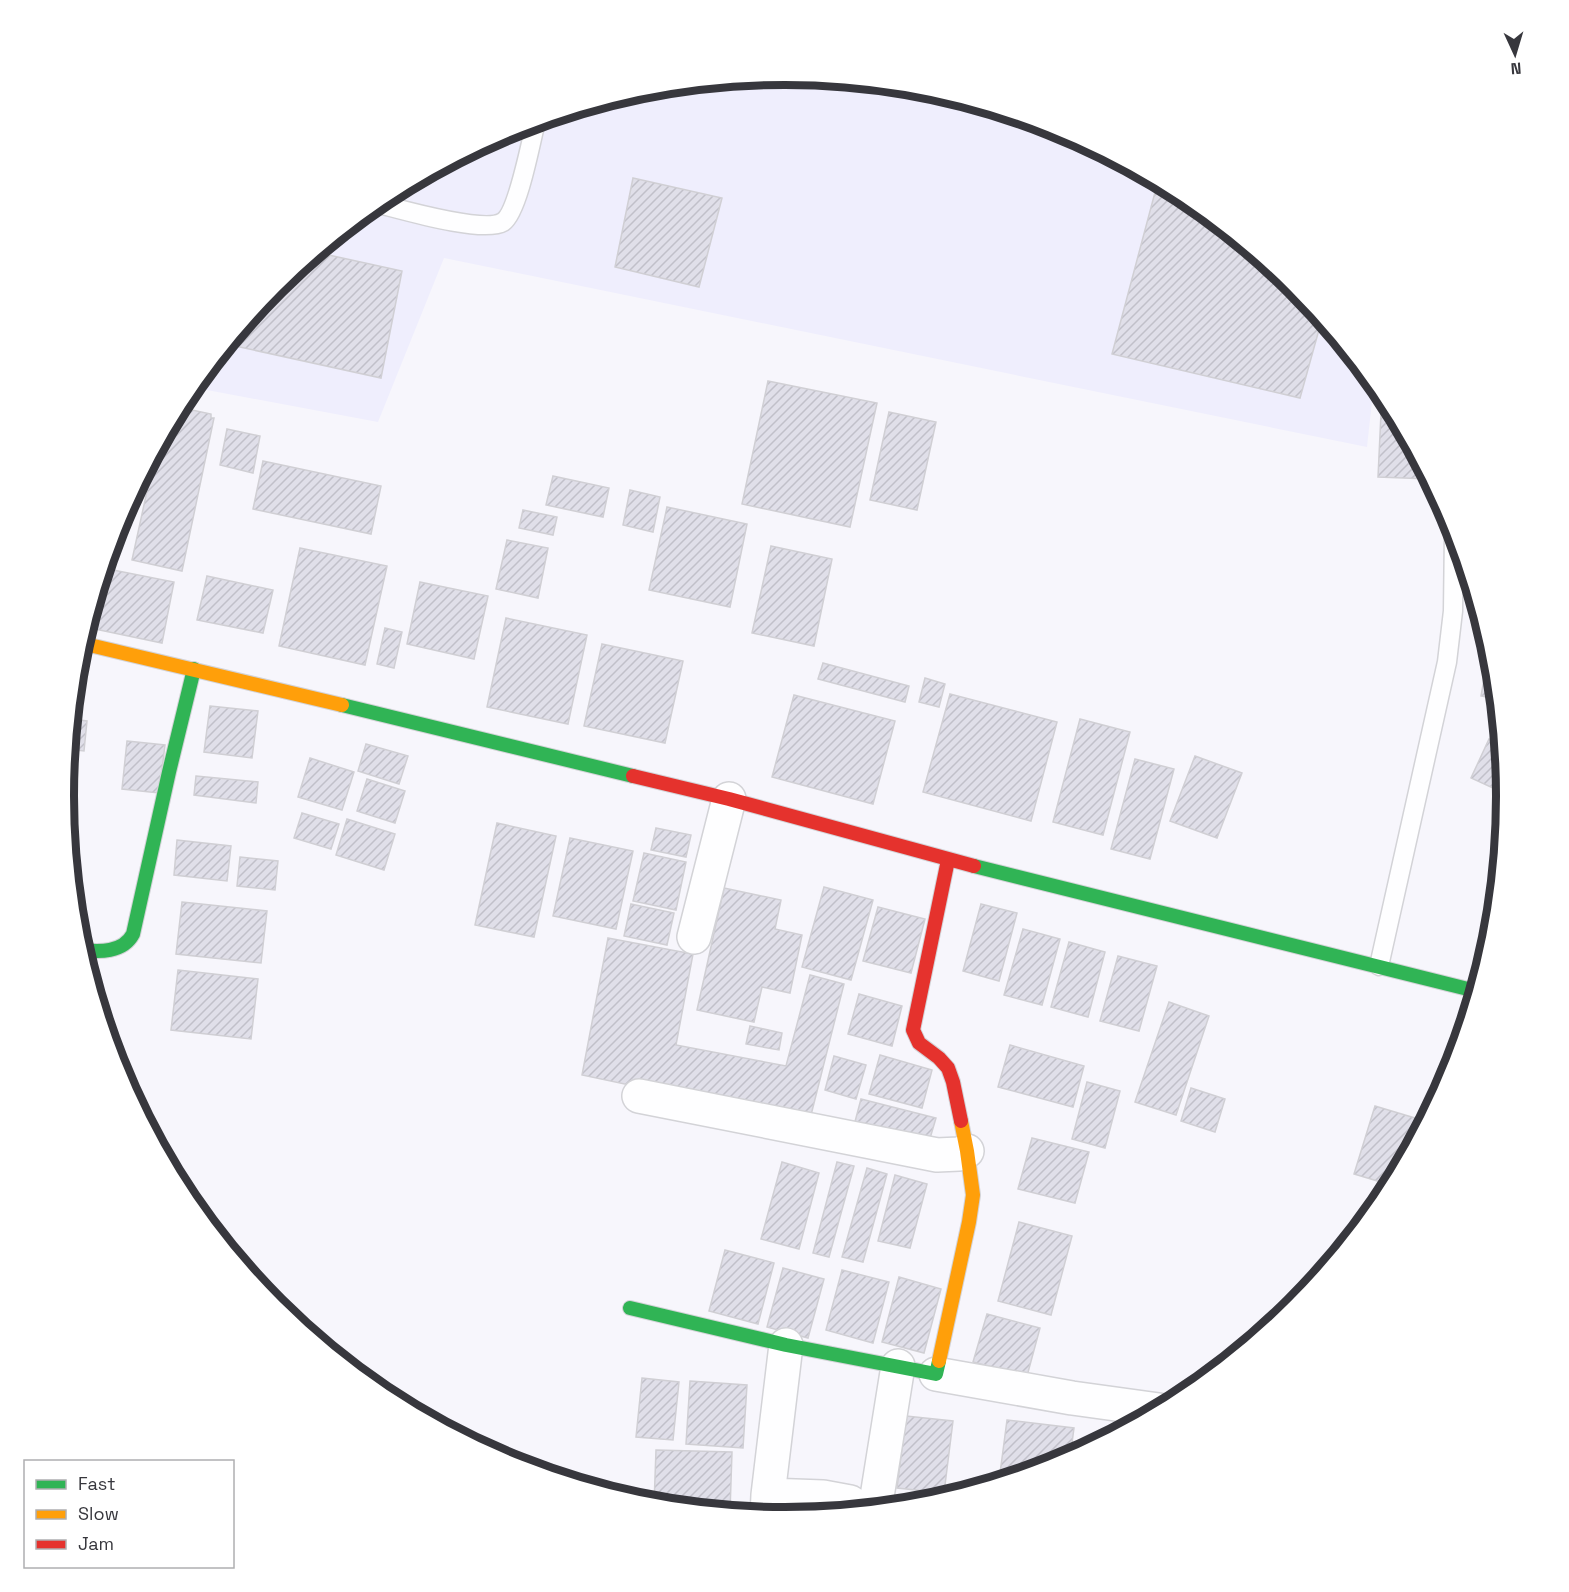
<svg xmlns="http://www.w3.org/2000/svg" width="1569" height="1592" font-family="'Space Grotesk',sans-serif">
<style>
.built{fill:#efeefd}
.building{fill:url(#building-hatch);stroke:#d0cfd4;stroke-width:1.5}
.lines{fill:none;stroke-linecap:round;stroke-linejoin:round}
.lane-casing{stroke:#d3d3d7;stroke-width:21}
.street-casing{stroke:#d3d3d7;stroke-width:36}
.fast-casing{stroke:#d3d3d7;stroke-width:16}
.slow-casing{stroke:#d3d3d7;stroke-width:16}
.jam-casing{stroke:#d3d3d7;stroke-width:16}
.lane{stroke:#fefeff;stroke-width:18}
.street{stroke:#fefeff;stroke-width:33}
.fast{stroke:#30b455;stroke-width:14}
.slow{stroke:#ff9f0a;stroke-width:14}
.jam{stroke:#e5322d;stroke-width:14}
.rim{fill:none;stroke:#37373d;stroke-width:8}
</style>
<defs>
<pattern id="building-hatch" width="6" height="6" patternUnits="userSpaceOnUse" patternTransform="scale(1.5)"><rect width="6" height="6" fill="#e0dfe9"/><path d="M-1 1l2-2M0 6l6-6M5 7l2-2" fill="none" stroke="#c1c0c9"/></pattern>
</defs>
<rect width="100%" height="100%" fill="#f7f6fc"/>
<path class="built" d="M785,75L926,88L1061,130L1186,196L1295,286L1374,383L1367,447L444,258L378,422L191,387L275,286L384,196L509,129L644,88Z"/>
<path class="building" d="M633,178L722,198L699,287L615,267Z
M1158,181L1186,196L1295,286L1322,319L1300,398L1112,354Z
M315,252L402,271L381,378L226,344L275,286Z
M768,381L877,403L850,527L742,504Z
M1382,392L1385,395L1429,479L1378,477Z
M178,407L211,414V418H214L182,571L132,560L147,491L135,488Z
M889,412L936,422L917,510L870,500Z
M227,429L260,436L253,473L220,465Z
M263,461L381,486L371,534L253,509Z
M553,476L609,488L603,517L546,505Z
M630,490L660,497L653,532L623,525Z
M667,507L747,524L730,607L649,590Z
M523,510L557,517L553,535L519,528Z
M507,540L548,548L538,598L496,589Z
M771,546L832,559L814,646L752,633Z
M300,548L387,566L365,665L279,646Z
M103,568L174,582L162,643L85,627Z
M207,576L273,590L263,633L197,620Z
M420,582L488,596L474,659L407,644Z
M506,618L587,635L568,724L487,707Z
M385,628L402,632L394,668L377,664Z
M1485,632L1491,651L1482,650Z
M602,644L683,661L665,743L584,726Z
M823,663L909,686L905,702L818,679Z
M1487,663L1493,664L1496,699L1481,696Z
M925,678L945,684L939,707L919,702Z
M950,694L1057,722L1031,821L923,792Z
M794,695L895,721L873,804L772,777Z
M210,706L258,711L252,758L204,752Z
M71,719L87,721L84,751L68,749Z
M1080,719L1130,732L1103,835L1053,822Z
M1489,739L1501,744L1506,794L1471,778Z
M127,741L165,745L159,793L122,789Z
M366,744L408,756L399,784L358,771Z
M1195,756L1242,773L1217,838L1170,821Z
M310,758L354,772L342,810L298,797Z
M1135,759L1174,769L1150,859L1111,849Z
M196,776L258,782L256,803L194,795Z
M367,779L405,791L395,823L357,811Z
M302,813L339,824L331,849L294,838Z
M347,819L395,834L384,870L336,855Z
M497,823L556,836L534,937L475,925Z
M656,828L691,835L686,857L651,850Z
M570,838L633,851L616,929L553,916Z
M177,840L231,846L227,881L174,875Z
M644,853L686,862L676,910L633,901Z
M240,857L278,861L275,890L237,886Z
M824,887L873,900L851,980L802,967Z
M724,888L781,900L775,929L802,935L790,993L762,987L754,1022L697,1010Z
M182,902L267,911L261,963L176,954Z
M631,904L674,913L667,945L624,936Z
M981,904L1017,913L999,981L963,971Z
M878,907L925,919L911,973L863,961Z
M1023,929L1060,939L1042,1005L1004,995Z
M608,938L693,954L676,1045L786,1066L810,975L844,984L809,1123L582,1075Z
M1069,942L1105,952L1088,1017L1051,1007Z
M1118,956L1157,966L1139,1031L1100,1021Z
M178,970L258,979L251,1039L171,1030Z
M859,994L902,1006L892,1046L848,1034Z
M1169,1002L1209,1016L1176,1115L1135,1102Z
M750,1026L782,1033L779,1050L746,1044Z
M1010,1045L1084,1066L1073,1107L998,1087Z
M880,1055L932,1070L922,1108L869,1094Z
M834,1056L866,1065L856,1099L825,1090Z
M1087,1082L1120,1091L1105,1148L1072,1139Z
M1191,1088L1225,1099L1215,1132L1181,1121Z
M861,1099L936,1118L926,1152L852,1133Z
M1375,1106L1425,1121L1391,1185L1354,1174Z
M1032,1138L1089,1152L1075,1203L1018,1189Z
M782,1162L819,1173L799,1249L761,1239Z
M837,1162L854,1166L829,1257L813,1253Z
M867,1168L887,1174L863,1262L842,1257Z
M895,1175L927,1184L910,1248L878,1241Z
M1019,1222L1072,1236L1051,1315L998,1301Z
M725,1250L774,1263L758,1324L709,1311Z
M783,1268L824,1279L808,1338L767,1327Z
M842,1270L889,1282L873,1343L826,1330Z
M899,1277L941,1289L924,1353L882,1342Z
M987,1314L1040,1328L1027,1376L973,1362Z
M642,1378L679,1382L673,1440L636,1437Z
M690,1381L747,1385L743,1448L686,1444Z
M906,1416L953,1421L944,1493L897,1488Z
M1007,1420L1074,1428L1070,1458L1060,1463L999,1481Z
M656,1450L732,1452L730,1512L654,1505Z"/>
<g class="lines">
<g class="lane-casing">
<path id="lane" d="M375,203C400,209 483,234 503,222C518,212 531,141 536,121
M1379,966L1447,662L1453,611L1454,531"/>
</g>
<g class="street-casing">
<path id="street" d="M694,937L729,799
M639,1096L937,1155L959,1154L967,1151
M936,1374L1072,1398L1159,1410
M768,1495L823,1497L850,1502L860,1510
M875,1509L898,1366
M767,1516L768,1495L786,1345"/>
</g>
<g class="fast-casing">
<path id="fast" d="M342,705L633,776
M974,866L1476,991
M81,950C99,952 123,953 133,934L169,772L194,669
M630,1308L786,1345L936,1374L939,1361"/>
</g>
<g class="slow-casing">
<path id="slow" d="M81,643L342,705
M939,1361L969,1222L973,1195L967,1151L961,1121"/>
</g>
<g class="jam-casing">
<path id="jam" d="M633,776L729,799L974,866
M948,860L913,1030L919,1043L939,1058L948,1068L953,1082L961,1121"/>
</g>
<use href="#lane" class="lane"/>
<use href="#street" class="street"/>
<use href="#fast" class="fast"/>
<use href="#slow" class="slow"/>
<use href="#jam" class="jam"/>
</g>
<path d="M0 0H1569V1592H0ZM74 796a711 711 0 1 1 1422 0a711 711 0 1 1-1422 0Z" fill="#fff" fill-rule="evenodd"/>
<path class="rim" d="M74 796a711 711 0 1 1 1422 0a711 711 0 1 1-1422 0Z"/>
<rect x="24" y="1460" width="210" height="108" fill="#ffffff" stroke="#afafb1" stroke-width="1.5"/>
<rect x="36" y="1480" width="30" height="9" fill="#30b455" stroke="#afafb1" stroke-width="1.5"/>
<text x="78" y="1490" font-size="18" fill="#37373d">Fast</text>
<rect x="36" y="1510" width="30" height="9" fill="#ff9f0a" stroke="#afafb1" stroke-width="1.5"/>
<text x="78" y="1520" font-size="18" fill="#37373d">Slow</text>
<rect x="36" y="1540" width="30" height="9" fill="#e5322d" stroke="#afafb1" stroke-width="1.5"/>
<text x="78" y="1550" font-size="18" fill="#37373d">Jam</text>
<g transform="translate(1515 54) rotate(176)" stroke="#ffffff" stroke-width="4.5" paint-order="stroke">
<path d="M0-4.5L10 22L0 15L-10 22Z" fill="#37373d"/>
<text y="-9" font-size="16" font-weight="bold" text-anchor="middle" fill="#37373d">N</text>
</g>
</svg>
